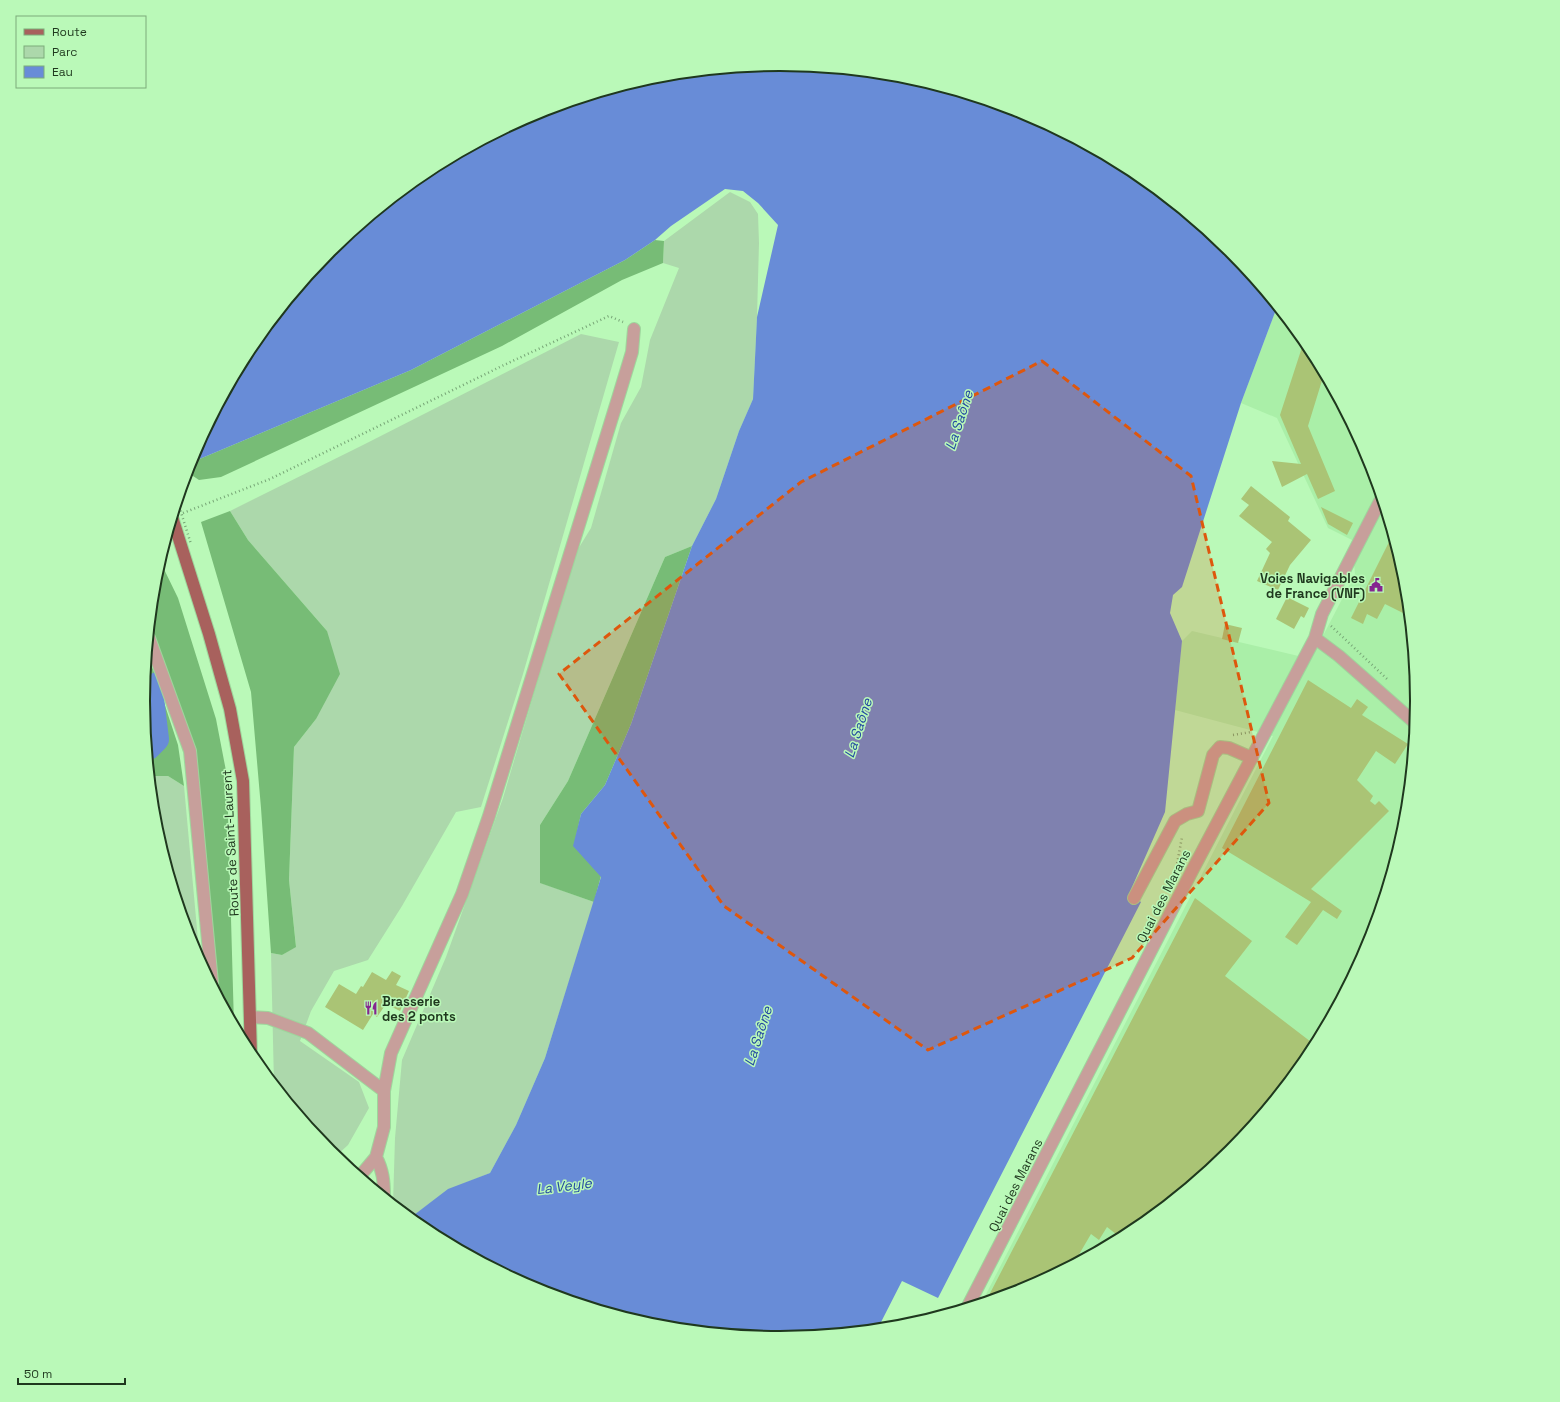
<svg xmlns="http://www.w3.org/2000/svg" width="1560" height="1402" font-family="'Space Grotesk',sans-serif">
<style>
.built{fill:#aaefa8}
.green{fill:#acd8ab}
.forest{fill:#77bc76}
.water{fill:#688cd7}
.lines{fill:none;stroke-linecap:round;stroke-linejoin:round}
.river{stroke:#688cd7;stroke-width:26}
.building{fill:#aac475}
.minor-casing{stroke:#9ed69c;stroke-width:14}
.major-casing{stroke:#9ed69c;stroke-width:14}
.path{stroke:#77a676;stroke-width:2.5;stroke-dasharray:1 3;stroke-linecap:butt}
.minor{stroke:#c79f9b;stroke-width:12}
.major{stroke:#a8615d;stroke-width:12}
.path-bridge{stroke:#77a676;stroke-width:2.5;stroke-dasharray:1 3;stroke-linecap:butt}
.marked{fill:#de570d;fill-opacity:0.2;stroke:#de570d;stroke-width:3;stroke-dasharray:8 5;stroke-linejoin:round}
.labels{text-anchor:middle;stroke-width:3;stroke-linejoin:round;paint-order:stroke}
.poi-label{font-size:13px;font-weight:bold;fill:#1f381e;stroke:#baf9b8;text-anchor:end}
.street-label{font-size:13px;fill:#1f381e;stroke:#baf9b8}
.water-label{font-size:14px;font-style:italic;fill:#2349a1;stroke:#baf9b8}
.rim{fill:none;stroke:#1f381e;stroke-width:2}
</style>
<rect width="100%" height="100%" fill="#baf9b8"/>
<path class="built" d="M1277,307L1310,347L1369,457L1405,577L1417,701L1405,826L1368,945L1310,1055L1134,1231L1024,1290L982,1302L1273,736L1175,710L1182,641L1192,631L1311,659L1355,574L1352,540L1328,528L1277,418L1241,403Z"/>
<path class="green" d="M730,192L750,202L758,214L759,243L757,317L753,399L739,431L716,499L692,546L665,557L568,781L540,825L541,883L594,902L545,1058L516,1125L490,1173L448,1190L410,1218L393,1204L395,1138L402,1060L446,957L503,798L575,554L591,528L621,423L641,387L650,340L679,268L663,263L664,241Z
M581,334L619,342L523,674L481,807L456,812L402,906L368,960L334,971L311,1011L300,1041L359,1082L369,1108L348,1145L336,1156L329,1151L274,1084L271,953L282,955L296,946L289,880L294,747L316,719L327,631L248,540L230,511L363,445Z
M150,776H168L184,786L200,962L191,945L155,825Z"/>
<path class="forest" d="M655,240L664,241L663,263L622,280L502,346L221,477L199,480L187,472L190,463L411,370L625,260Z
M230,511L248,540L327,631L340,674L316,719L294,747L289,880L296,947L282,955L271,953L261,808L251,692L201,522Z
M692,546L631,724L605,785L581,814L574,846L601,876L594,902L540,883V825L568,781L665,557Z
M160,561L178,598L216,719L227,776L234,1025L218,995L196,749L150,628L155,577Z
M147,657L153,669L178,745L184,786L168,776H150L143,701Z"/>
<path class="water" d="M780,64L904,76L1024,113L1134,171L1231,251L1277,307L1241,403L1182,587L1173,595L1170,613L1182,641L1165,812L1129,894L1141,902L938,1298L902,1281L878,1328L780,1338L656,1326L536,1289L426,1231L410,1218L448,1189L490,1173L516,1125L545,1058L601,877L573,846L581,814L605,785L631,724L692,546L716,499L739,431L753,399L757,317L778,225L758,203L743,191L725,189L671,226L655,240L625,260L411,370L190,463L192,457L250,347L330,250L426,171L536,112L656,76Z"/>
<g class="lines">
<path class="river" d="M148,747L156,739L151,698L158,685"/>
</g>
<path class="building" d="M1304,341L1310,347L1324,374L1308,426L1335,491L1318,499L1307,474L1282,487L1272,461L1301,464L1280,415Z
M1251,486L1290,517L1288,521L1311,540L1290,565L1278,590L1257,581L1270,553L1266,549L1272,542L1239,516L1249,505L1241,499Z
M1321,507L1353,523L1347,535L1328,524Z
M1392,536L1405,577L1409,616L1385,604L1377,619L1367,614L1363,624L1351,618Z
M1287,597L1309,608L1304,618L1301,616L1294,629L1276,619Z
M1225,624L1242,628L1238,643L1222,639Z
M1308,680L1351,708L1357,699L1368,707L1362,715L1408,744L1395,764L1376,751L1357,780L1373,796L1370,801L1375,805L1379,801L1389,811L1311,889L1342,911L1337,919L1323,910L1297,945L1285,937L1311,902L1222,848Z
M1195,898L1252,941L1225,976L1315,1045L1310,1055L1230,1152L1134,1231L1121,1238L1107,1227L1099,1240L1091,1234L1074,1263L1024,1290L986,1301Z
M392,971L401,976L396,985L409,991L400,1011L386,1004L377,1017L373,1014L363,1030L325,1007L339,984L356,994L361,986L363,987L372,972L386,980Z"/>
<g class="lines">
<g class="minor-casing">
<path id="minor" d="M149,638L190,751L212,983
M1315,638L1339,656L1415,723
M1134,898L1175,821L1187,814L1198,811L1213,755L1220,747L1229,748L1252,758
M250,1017L268,1018L308,1033L384,1091
M376,1157C383,1170 384,1182 384,1196
M360,1176L376,1157L384,1127V1091L391,1053L462,894L489,816L619,395L632,352L634,329
M968,1306L1193,869L1315,638L1322,614L1381,499"/>
</g>
<g class="major-casing">
<path id="major" d="M173,520L209,634L230,709L243,781L251,1055"/>
</g>
<path class="path" d="M183,513L270,479L504,365L609,316L623,322
M1331,626L1387,679
M1233,735L1251,732
M1175,875L1182,837
M903,1326L914,1321H918"/>
<use href="#minor" class="minor"/>
<use href="#major" class="major"/>
<path class="path-bridge" d="M178,503L191,544"/>
</g>
<path class="marked" d="M1042,361L1191,476L1269,803L1132,958L928,1050L724,906L559,674L801,482Z"/>
<defs>
<g id="civic-bare" transform="scale(1.08)"><path d="M-.6-6.5H3V-4.5H.6V-3L4-1V1h2V6H-6V1h2V-1L-.6-3ZM-1.2 2.5V6h2.4V2.5Z" fill="#85258f" stroke="#baf9b8" stroke-width="2.5" paint-order="stroke"/></g>
<g id="restaurant-bare" transform="scale(1.08)"><path d="M-5-6h1v4h1v-4h1v4h1v-4h1v5L-1.5 .5V6h-2V.5L-5-1ZM5-6V6H3V1.5H1.5Q1.5-4 5-6Z" fill="#85258f" stroke="#baf9b8" stroke-width="2.5" paint-order="stroke"/></g>
</defs>
<g fill-rule="evenodd">
<use href="#civic-bare" x="1376" y="585"/>
<use href="#restaurant-bare" x="371" y="1008"/>
</g>
<g class="labels">
<g class="poi-label">
<text x="1365" y="583">Voies Navigables<tspan x="1365" dy="15">de France (VNF)</tspan></text>
<text x="382" y="1006" text-anchor="start">Brasserie<tspan x="382" dy="15">des 2 ponts</tspan></text>
</g>
<g class="street-label">
<text transform="translate(230 843) rotate(-93)" y="5">Route de Saint-Laurent</text>
<text transform="translate(1163 896) rotate(-63)" y="5">Quai des Marans</text>
<text transform="translate(1015 1185) rotate(-63)" y="5">Quai des Marans</text>
</g>
<g class="water-label">
<text transform="translate(959 420) rotate(-72)" y="5">La Saône</text>
<text transform="translate(858 728) rotate(-72)" y="5">La Saône</text>
<text transform="translate(758 1036) rotate(-72)" y="5">La Saône</text>
<text transform="translate(564 1186) rotate(-7)" y="5">La Veyle</text>
</g>
</g>
<path d="M0 0H1560V1402H0ZM150 701a630 630 0 1 1 1260 0a630 630 0 1 1-1260 0Z" fill="#baf9b8" fill-rule="evenodd"/>
<path class="rim" d="M150 701a630 630 0 1 1 1260 0a630 630 0 1 1-1260 0Z"/>
<rect x="16" y="16" width="130" height="72" fill="#baf9b8" stroke="#7cac7a"/>
<rect x="24" y="29" width="20" height="6" fill="#a8615d" stroke="#7cac7a"/>
<text x="52" y="36" font-size="12" fill="#1f381e">Route</text>
<rect x="24" y="46" width="20" height="12" fill="#acd8ab" stroke="#7cac7a"/>
<text x="52" y="56" font-size="12" fill="#1f381e">Parc</text>
<rect x="24" y="66" width="20" height="12" fill="#688cd7" stroke="#7cac7a"/>
<text x="52" y="76" font-size="12" fill="#1f381e">Eau</text>
<path d="M18 1378v6h107v-6" fill="none" stroke="#1f381e" stroke-width="2"/>
<text x="24" y="1378" font-size="12" fill="#1f381e" stroke="#baf9b8" stroke-width="3" paint-order="stroke">50 m</text>
</svg>
